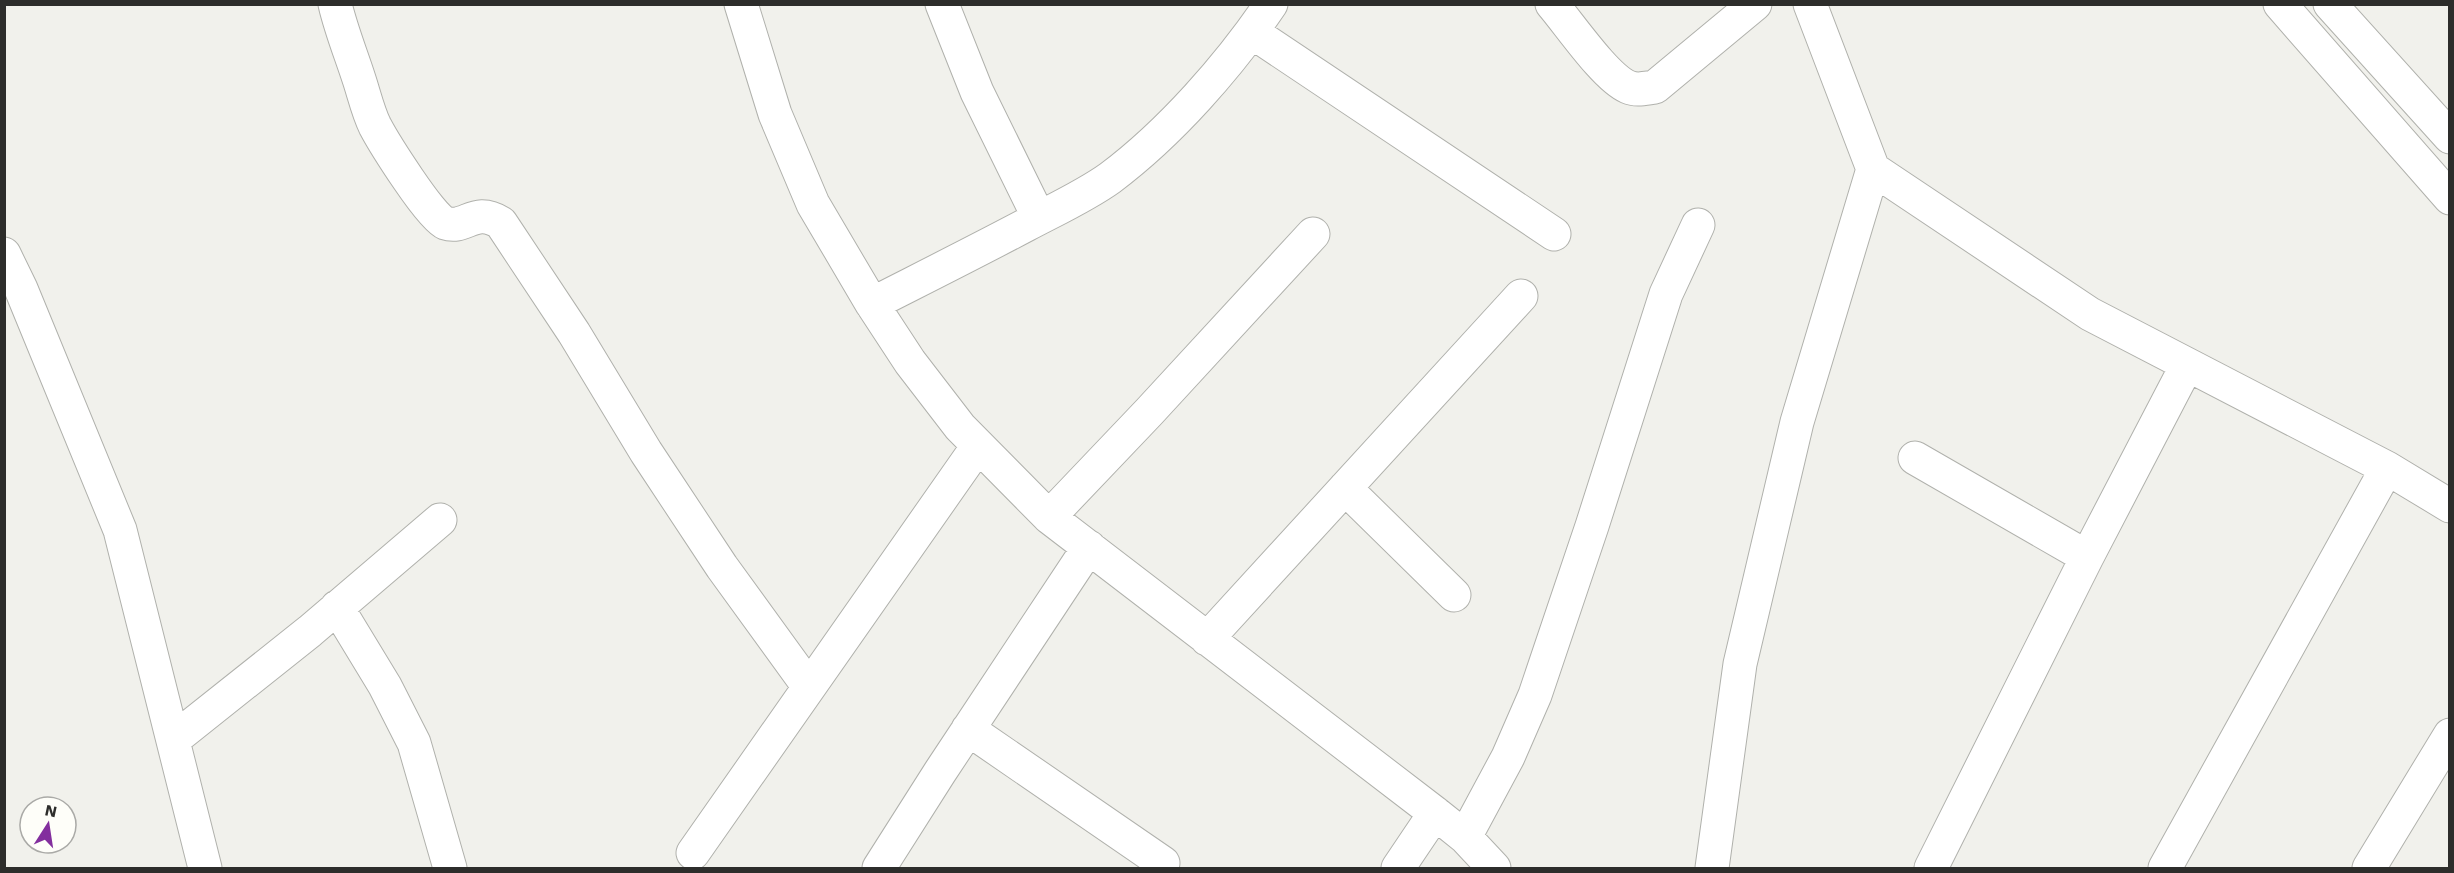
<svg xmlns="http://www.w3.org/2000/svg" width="2454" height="873" font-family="'Work Sans',sans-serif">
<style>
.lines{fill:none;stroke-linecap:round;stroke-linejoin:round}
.street-casing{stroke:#b0b1ac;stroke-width:35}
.street{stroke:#fff;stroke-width:33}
</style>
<rect width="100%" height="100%" fill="#f1f1ec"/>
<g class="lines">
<g class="street-casing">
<path id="street" d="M335,4C341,30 351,54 359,79C364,94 368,112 375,126C384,143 431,218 445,223C466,230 474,206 501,223L574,333L646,452L722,567L809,687
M741,4L775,114L813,204L872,304L910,362L960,427L1049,517L1435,813L1465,837L1494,868
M942,4L977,92L1039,218
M1552,4C1570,25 1605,77 1628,87C1637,91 1646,88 1655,87L1755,4
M1810,4L1873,169L2090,314L2387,468L2450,506
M2280,4L2450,198
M2330,4L2450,137
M1252,32L1554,234
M4,254L21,289L120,530L205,868
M872,304C923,278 975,252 1026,225C1054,210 1085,196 1110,178C1170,133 1229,66 1271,4
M1915,458L2087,557
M1345,488L1454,595
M1049,517L1149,412L1313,234
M337,607L385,686L414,743L450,868
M1207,639L1521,296
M968,729L1163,863
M173,740L310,631L440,520
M1465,837L1508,757L1535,695L1592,526L1666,294L1698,225
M693,853L978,446
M879,868L940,772L1089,547
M1398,868L1435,813
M1712,868L1740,664L1797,422L1873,169
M1931,868L2087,557L2187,365
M2165,868L2387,468
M2369,868L2450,735"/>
</g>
<use href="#street" class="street"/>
</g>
<rect width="2454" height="873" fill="none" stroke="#2d2d2b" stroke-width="12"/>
<g transform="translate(48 825) rotate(12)"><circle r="28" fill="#fefef9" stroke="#aaaaa7" stroke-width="1.5"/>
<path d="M0-4.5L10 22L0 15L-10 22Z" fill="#832f9e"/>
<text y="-9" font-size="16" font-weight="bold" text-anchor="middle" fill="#2d2d2b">N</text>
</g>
</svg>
